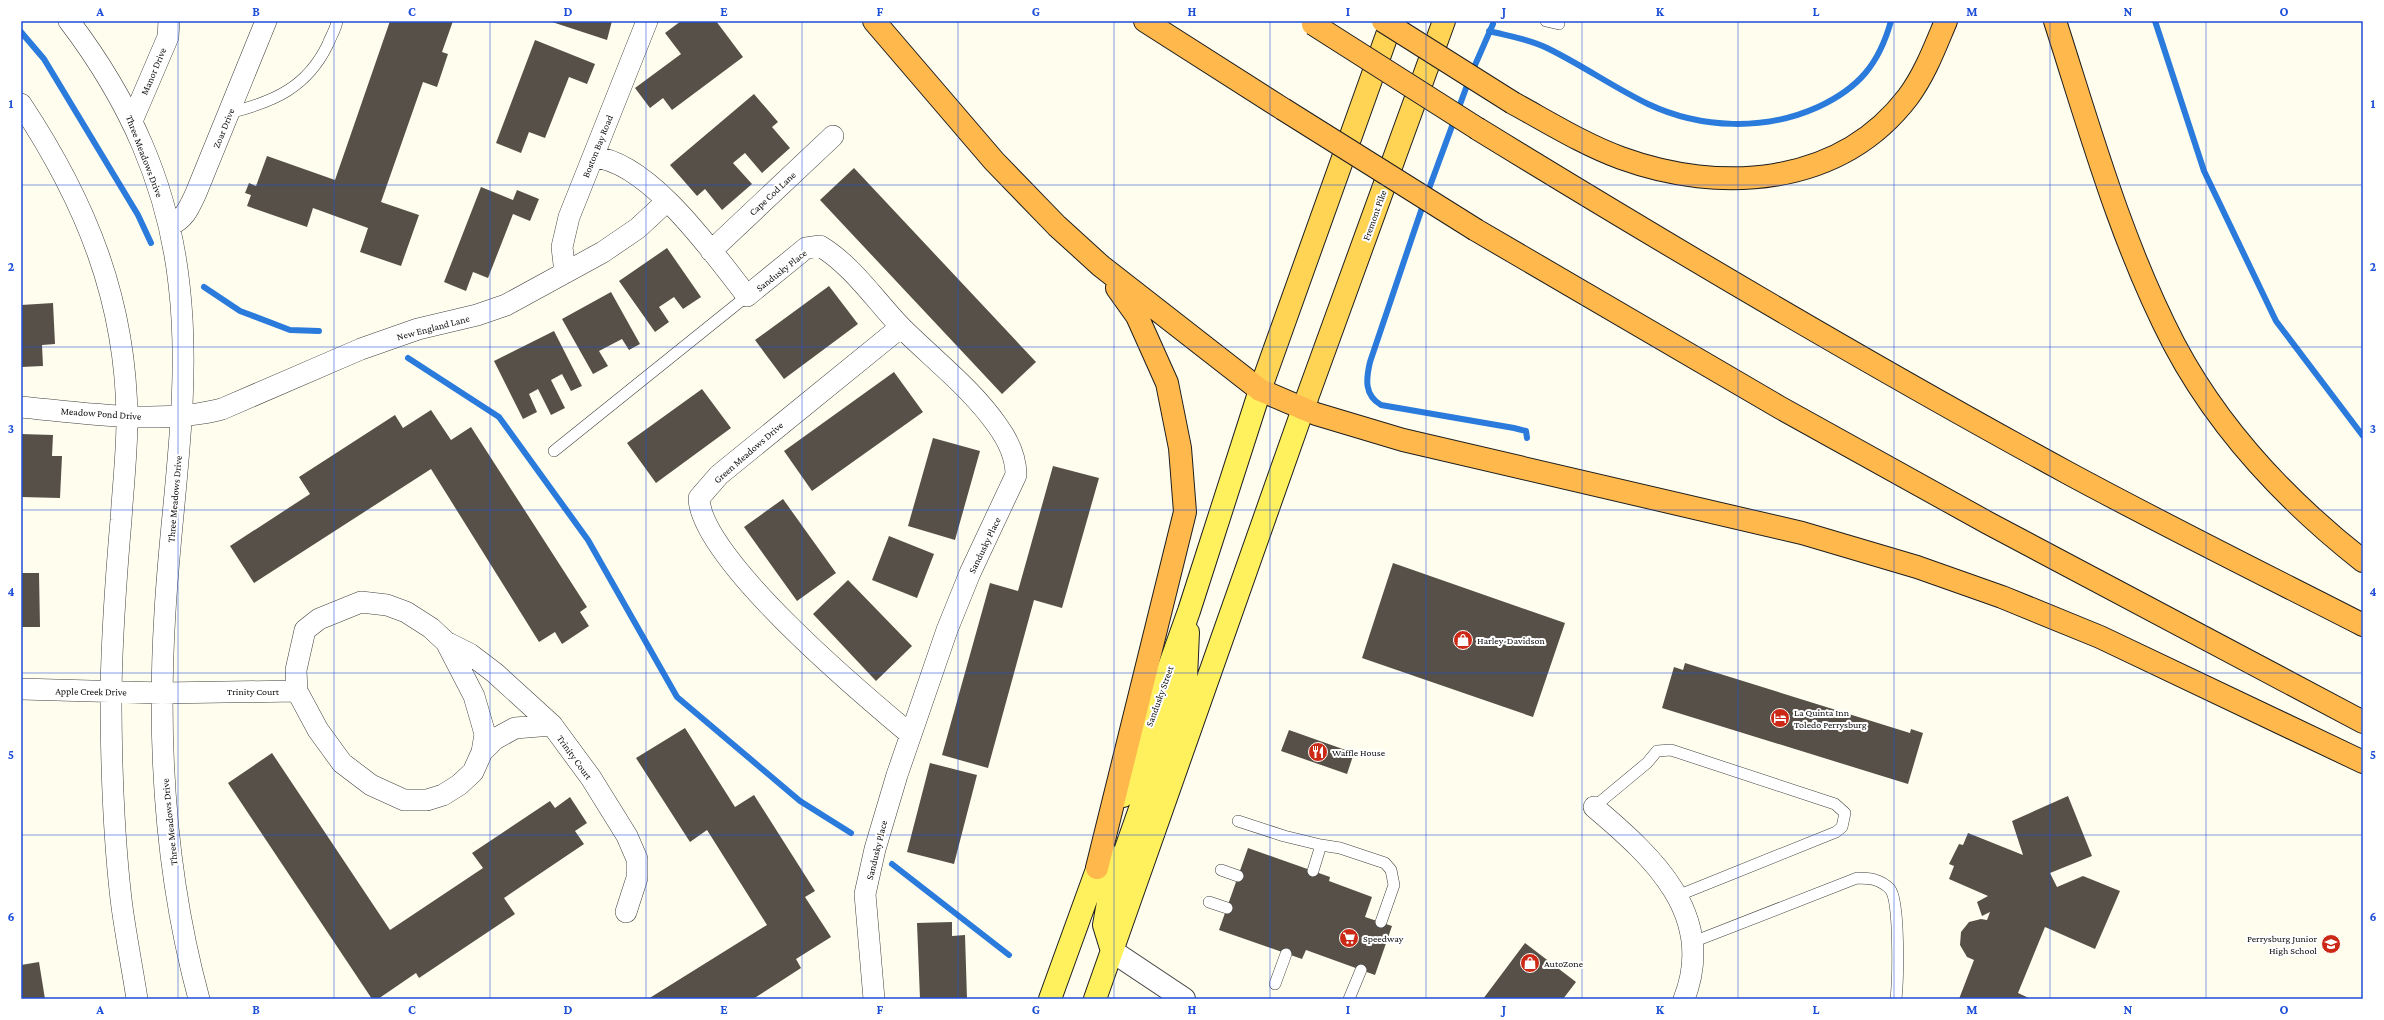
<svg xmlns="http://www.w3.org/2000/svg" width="2384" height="1020" font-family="'Crimson Pro',serif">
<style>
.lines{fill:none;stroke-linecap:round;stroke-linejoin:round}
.stream{stroke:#2b7bdc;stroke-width:6}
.building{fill:#575048}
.service-casing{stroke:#404040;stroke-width:12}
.minor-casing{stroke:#404040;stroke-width:22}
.tertiary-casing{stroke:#404040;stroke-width:24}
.primary-casing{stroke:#1e1e1e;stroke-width:24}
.trunk-casing{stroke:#1e1e1e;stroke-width:24}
.motorway-casing{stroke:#1e1e1e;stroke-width:24}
.service{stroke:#fff;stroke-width:11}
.minor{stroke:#fff;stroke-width:21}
.tertiary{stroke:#fff;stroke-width:22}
.primary{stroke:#fff05e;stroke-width:22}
.trunk{stroke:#ffd455;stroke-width:22}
.motorway{stroke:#ffb84c;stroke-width:22}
.motorway-bridge-casing{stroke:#1e1e1e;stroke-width:24;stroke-linecap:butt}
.motorway-bridge{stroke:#ffb84c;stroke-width:22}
.grid{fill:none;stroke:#1d4ed8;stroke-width:1;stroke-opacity:0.55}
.labels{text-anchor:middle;stroke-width:4;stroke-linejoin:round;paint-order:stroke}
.street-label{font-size:10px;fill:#0d0d0d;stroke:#fff}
.poi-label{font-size:10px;fill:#0d0d0d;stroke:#fff;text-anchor:start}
.neatline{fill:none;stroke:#1d4ed8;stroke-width:1.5}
.grid-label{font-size:13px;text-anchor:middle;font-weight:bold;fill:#1d4ed8}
</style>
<rect width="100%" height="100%" fill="#fffeee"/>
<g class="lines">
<path class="stream" d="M2155,21L2204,171L2276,321L2363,436
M1489,31C1509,36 1529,39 1547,48C1582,65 1613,87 1648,104C1701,129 1765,131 1818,107C1859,88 1879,64 1891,21
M21,32L44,59L138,215L151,243
M1472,72L1493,24
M1427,194L1469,80
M1424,202L1370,362C1366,379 1364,395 1381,405L1514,428L1526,431L1527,438
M204,287L240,311L290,330L319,331
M408,358L499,417L588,540L677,697L800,801L851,833
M892,864L1009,955"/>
</g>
<path class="building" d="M390,21H453L442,52L448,54L437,87L423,82L381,202L419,215L401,266L360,252L368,228L313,208L307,227L247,206L251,195L245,193L249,183L256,186L267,156L335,180Z
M549,21H612L607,40Z
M681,21H716L743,57L672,110L663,98L650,108L635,88L681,54L665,33Z
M535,40L595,64L587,84L569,77L545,138L529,132L521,153L496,143Z
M754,94L778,122L772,127L790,148L762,173L745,153L733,163L752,184L722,210L705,189L697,196L670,165Z
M854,168L1036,362L1002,394L820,200Z
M481,187L513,200L517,190L539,199L530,221L513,214L488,278L473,272L466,291L444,282Z
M667,248L701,297L683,309L674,297L659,307L669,322L655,332L619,281Z
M829,286L858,324L784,379L755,340Z
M611,292L640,344L629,350L622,339L599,351L608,366L593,374L562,319Z
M53,303L55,344L42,345L43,366L21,367V305Z
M554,331L582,386L571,391L562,374L551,380L565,408L551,415L538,389L529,394L537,412L523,419L494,361Z
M894,372L923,412L812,491L784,451Z
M702,389L731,428L656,483L627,443Z
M431,410L451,440L471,427L587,607L580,612L589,626L562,644L555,632L539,642L431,469L254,583L230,546L310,494L299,477L395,415L403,428Z
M21,434L53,435L52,456H62L60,498L21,497Z
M933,438L980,451L955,540L908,526Z
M1053,466L1099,478L1062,608L1034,600L988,768L942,755L990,583L1018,591Z
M783,499L836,573L797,601L744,527Z
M889,536L934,554L917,598L872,580Z
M1393,563L1565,623L1533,717L1362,658Z
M21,573H39L40,627H21Z
M848,580L912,646L876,681L813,614Z
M1685,663L1910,733L1911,729L1923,733L1908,784L1662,708L1674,667L1683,670Z
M685,728L735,807L754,795L815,891L805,897L831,937L796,959L801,968L753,999H648L767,925L707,830L690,842L636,758Z
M1289,730L1354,753L1347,774L1281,751Z
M272,753L390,930L483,868L472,853L550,801L555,808L570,797L587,823L575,831L584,844L504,898L515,914L419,978L416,973L378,999H372L228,783Z
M930,763L977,775L954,864L907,852Z
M2068,796L2092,856L2050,873L2057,887L2083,876L2120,891L2095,949L2045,927L2018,993L2031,999H1959L1974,960L1967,957L1960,945L1961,932L1969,922L1981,919L1987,920L1990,912L1982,916L1977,902L1988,896L1949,879L1954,866L1949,864L1959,844L1963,845L1968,833L2023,855L2012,821Z
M1248,848L1330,877L1329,881L1372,897L1365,917L1392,926L1375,975L1306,950L1302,959L1219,930Z
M952,922V936L965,935L967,999H920L917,923Z
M1525,943L1576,982L1563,999H1483Z
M39,962L45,999H21V965Z"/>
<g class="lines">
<g class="service-casing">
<path id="service" d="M1546,21L1559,24
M229,113C273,102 307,88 328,44C331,36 336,29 337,21
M554,451L747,296
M1594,807L1647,763L1657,751L1671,750L1835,804L1845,813L1842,827L1836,832L1677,896
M1238,821L1284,836L1321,845L1313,871
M1321,845L1340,848L1385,863L1391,870L1394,885L1381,922
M1221,870L1238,876
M1209,902L1227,908
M1693,942L1857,878C1870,878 1880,879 1890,889C1900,901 1898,981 1896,999
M1275,984L1286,954
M1349,999L1361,970"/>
</g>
<g class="minor-casing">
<path id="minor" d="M69,21C129,100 168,185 179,284C192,393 171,503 165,612C157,741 165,874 199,999
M21,104C86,202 126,300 127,419C127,453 123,487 121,520C116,577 112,634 111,691C111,760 113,830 121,899C125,932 132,966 137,999
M132,121L168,37L169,21
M593,157C649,161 714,254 747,296L806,248L820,246C852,265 875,300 901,327C933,359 971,388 997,425C1008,440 1016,457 1016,475L970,573L947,630L897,775L875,849L865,894L874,999
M169,226C185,219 189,208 196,193L266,21
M711,251L833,136
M565,273L562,247L569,217L647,21
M901,327L719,475L699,498C700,558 862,694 910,734
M21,407C83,413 161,425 222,409L361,349L418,329L477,315L506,305L603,252L638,228L667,201
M446,642L470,654L495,673L552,725L591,778L627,836L637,859V878L626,912
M21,689L162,693L297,691
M482,752L485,734L474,696L446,642L431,628L406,612L387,605L361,602L319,619L305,630L296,670L297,691L318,730L342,763L371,785L404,800H427L443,795L459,785L473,772L482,752L495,739L515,728L552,725
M1594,807C1653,857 1717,915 1684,999"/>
</g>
<g class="tertiary-casing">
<path id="tertiary" d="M1112,951L1184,999"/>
</g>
<g class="primary-casing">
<path id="primary" d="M1123,796L1189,611L1260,390
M1112,951L1104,925L1109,897L1186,678L1188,632
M1050,999L1104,850
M1095,999L1303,409"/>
</g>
<g class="trunk-casing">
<path id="trunk" d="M1260,390L1392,21
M1303,409L1444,21"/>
</g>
<g class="motorway-casing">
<path id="motorway" d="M874,21L994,161L1057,226L1101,266L1260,390L1316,414L1403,440L1802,533L1917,567L2002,597L2100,637L2363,762
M1145,21L1283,109
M2055,21C2090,130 2121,242 2174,344C2219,429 2288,502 2363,561
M1513,103C1548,122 1583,144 1621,158C1720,194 1839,187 1908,97C1925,74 1935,47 1946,21
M1478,129C1672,248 1868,364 2068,473C2166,526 2265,575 2363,625
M1476,230L1779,407L1988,523L2363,722
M1097,868L1185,512L1180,448L1167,383L1137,316L1117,288"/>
</g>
<use href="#service" class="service"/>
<use href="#minor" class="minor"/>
<use href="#tertiary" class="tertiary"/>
<use href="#primary" class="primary"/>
<use href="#trunk" class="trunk"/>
<use href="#motorway" class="motorway"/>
<g class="motorway-bridge-casing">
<path id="motorway-bridge" d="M1383,21L1513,103
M1313,24L1478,129
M1283,109L1476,230"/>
</g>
<use href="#motorway-bridge" class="motorway-bridge"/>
</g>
<path class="grid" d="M178,21V999M334,21V999M490,21V999M646,21V999M802,21V999M958,21V999M1114,21V999M1270,21V999M1426,21V999M1582,21V999M1738,21V999M1894,21V999M2050,21V999M2206,21V999M21,185H2363M21,347H2363M21,510H2363M21,673H2363M21,835H2363"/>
<defs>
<g id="shop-disc" transform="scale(1)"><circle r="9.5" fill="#cc2816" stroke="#fff"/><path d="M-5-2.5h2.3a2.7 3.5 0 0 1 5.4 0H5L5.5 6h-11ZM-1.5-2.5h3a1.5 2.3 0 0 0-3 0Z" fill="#fff"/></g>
<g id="hotel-disc" transform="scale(1)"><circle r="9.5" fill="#cc2816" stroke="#fff"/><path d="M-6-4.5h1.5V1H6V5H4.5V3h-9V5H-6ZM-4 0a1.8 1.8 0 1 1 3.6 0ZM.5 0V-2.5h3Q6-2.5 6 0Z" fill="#fff"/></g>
<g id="restaurant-disc" transform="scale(1)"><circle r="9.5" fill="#cc2816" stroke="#fff"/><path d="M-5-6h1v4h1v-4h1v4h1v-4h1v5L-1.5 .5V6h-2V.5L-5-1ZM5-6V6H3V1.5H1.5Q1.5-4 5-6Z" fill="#fff"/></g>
<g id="supermarket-disc" transform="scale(1)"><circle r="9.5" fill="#cc2816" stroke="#fff"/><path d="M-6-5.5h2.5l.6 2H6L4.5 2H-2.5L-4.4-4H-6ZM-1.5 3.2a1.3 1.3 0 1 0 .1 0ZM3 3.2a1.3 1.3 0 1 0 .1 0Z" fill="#fff"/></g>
<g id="school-disc" transform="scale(1)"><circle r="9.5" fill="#cc2816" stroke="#fff"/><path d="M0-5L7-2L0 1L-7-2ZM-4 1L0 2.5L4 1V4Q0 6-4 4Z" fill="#fff"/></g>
</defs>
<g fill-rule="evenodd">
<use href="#shop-disc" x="1463" y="640"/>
<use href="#hotel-disc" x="1780" y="718"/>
<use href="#restaurant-disc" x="1318" y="752"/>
<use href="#supermarket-disc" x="1349" y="938"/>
<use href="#school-disc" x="2331" y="944"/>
<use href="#shop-disc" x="1530" y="963"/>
</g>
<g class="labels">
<g class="street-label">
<text transform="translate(153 71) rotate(-67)" y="4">Manor Drive</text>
<text transform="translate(223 128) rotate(-68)" y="4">Zoar Drive</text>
<text transform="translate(597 146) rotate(-68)" y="4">Boston Bay Road</text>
<text transform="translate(145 156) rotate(69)" y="4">Three Meadows Drive</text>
<text transform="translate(772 193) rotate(-43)" y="4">Cape Cod Lane</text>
<text transform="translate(1374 215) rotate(-70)" y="4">Fremont Pike</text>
<text transform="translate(781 270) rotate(-38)" y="4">Sandusky Place</text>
<text transform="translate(433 327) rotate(-15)" y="4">New England Lane</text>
<text transform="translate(101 413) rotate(4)" y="4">Meadow Pond Drive</text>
<text transform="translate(748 452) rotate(-41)" y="4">Green Meadows Drive</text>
<text transform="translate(174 499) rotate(-85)" y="4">Three Meadows Drive</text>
<text transform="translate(984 545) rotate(-64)" y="4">Sandusky Place</text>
<text transform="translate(91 691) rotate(1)" y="4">Apple Creek Drive</text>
<text x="253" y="695">Trinity Court</text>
<text transform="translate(1159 696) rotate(-70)" y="4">Sandusky Street</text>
<text transform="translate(575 757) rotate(54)" y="4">Trinity Court</text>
<text transform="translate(169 822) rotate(-96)" y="4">Three Meadows Drive</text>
<text transform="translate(876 850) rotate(-76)" y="4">Sandusky Place</text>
</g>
<g class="poi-label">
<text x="1477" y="644">Harley-Davidson</text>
<text x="1794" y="716">La Quinta Inn<tspan x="1794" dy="12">Toledo Perrysburg</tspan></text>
<text x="1332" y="756">Waffle House</text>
<text x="1363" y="942">Speedway</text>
<text x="2317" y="942" text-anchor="end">Perrysburg Junior<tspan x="2317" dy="12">High School</tspan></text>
<text x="1544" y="967">AutoZone</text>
</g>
</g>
<rect width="2384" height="1020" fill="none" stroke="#ffffff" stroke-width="44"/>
<rect x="22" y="22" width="2340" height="976" class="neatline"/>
<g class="grid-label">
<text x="100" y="16">A</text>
<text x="256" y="16">B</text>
<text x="412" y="16">C</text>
<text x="568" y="16">D</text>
<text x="724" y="16">E</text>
<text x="880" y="16">F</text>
<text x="1036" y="16">G</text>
<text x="1192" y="16">H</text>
<text x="1348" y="16">I</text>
<text x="1504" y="16">J</text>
<text x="1660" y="16">K</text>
<text x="1816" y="16">L</text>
<text x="1972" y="16">M</text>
<text x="2128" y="16">N</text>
<text x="2284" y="16">O</text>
<text x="11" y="108">1</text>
<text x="2373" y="108">1</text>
<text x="11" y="271">2</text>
<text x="2373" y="271">2</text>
<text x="11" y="433">3</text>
<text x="2373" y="433">3</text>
<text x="11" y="596">4</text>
<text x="2373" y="596">4</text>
<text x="11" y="759">5</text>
<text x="2373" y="759">5</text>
<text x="11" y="921">6</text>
<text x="2373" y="921">6</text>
<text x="100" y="1014">A</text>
<text x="256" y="1014">B</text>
<text x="412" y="1014">C</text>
<text x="568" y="1014">D</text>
<text x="724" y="1014">E</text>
<text x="880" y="1014">F</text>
<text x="1036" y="1014">G</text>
<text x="1192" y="1014">H</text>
<text x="1348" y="1014">I</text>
<text x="1504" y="1014">J</text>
<text x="1660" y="1014">K</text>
<text x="1816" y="1014">L</text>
<text x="1972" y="1014">M</text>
<text x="2128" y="1014">N</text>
<text x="2284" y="1014">O</text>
</g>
</svg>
